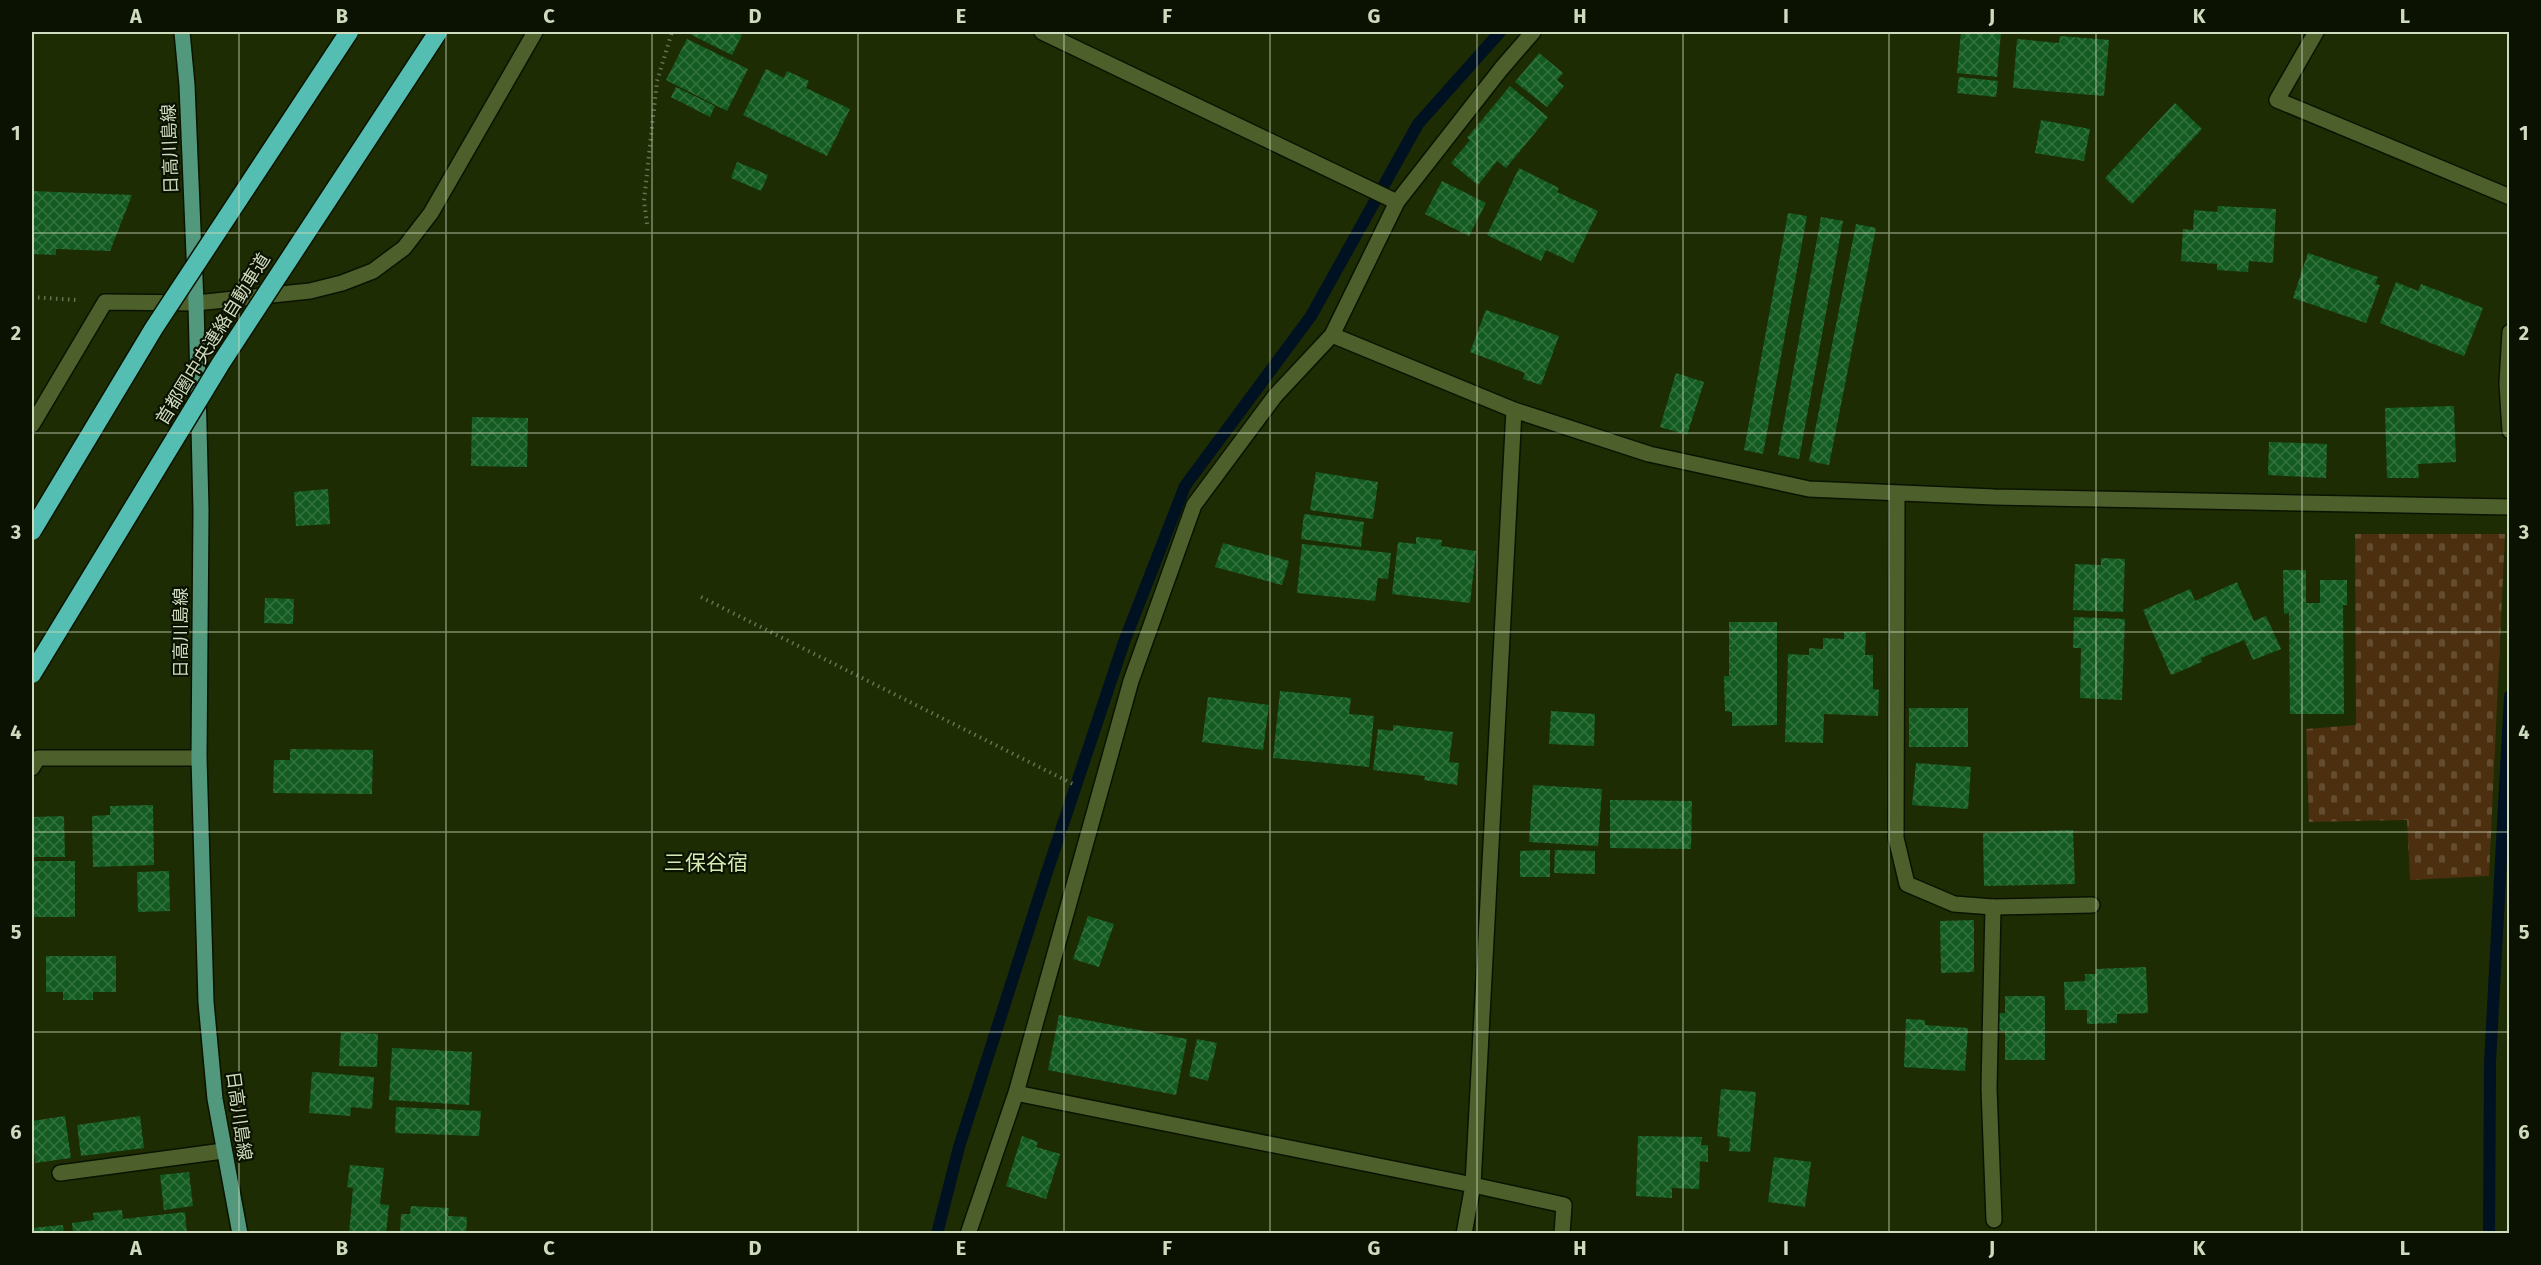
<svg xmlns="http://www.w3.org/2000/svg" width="2541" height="1265" font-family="'Fira Sans','Noto Sans JP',sans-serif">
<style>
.cemetery{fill:url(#cemetery-stones)}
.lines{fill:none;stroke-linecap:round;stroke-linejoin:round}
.stream{stroke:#012;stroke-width:12}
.building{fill:url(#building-cross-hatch)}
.service-casing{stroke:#0a1300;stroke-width:18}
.minor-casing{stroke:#0a1300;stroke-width:18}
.tertiary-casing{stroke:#0a1300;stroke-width:18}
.primary-casing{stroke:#0a1300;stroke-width:18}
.path{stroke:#667350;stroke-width:4;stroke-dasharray:1.5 4.5;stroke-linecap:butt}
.service{stroke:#4d602b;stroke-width:15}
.minor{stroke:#4d602b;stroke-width:15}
.tertiary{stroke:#4d602b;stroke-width:15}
.primary{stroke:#52987d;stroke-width:15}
.motorway-bridge-casing{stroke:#0a1300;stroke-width:21;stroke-linecap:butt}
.motorway-bridge{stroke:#55beb3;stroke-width:18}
.grid{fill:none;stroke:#cfdbbf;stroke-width:1.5;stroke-opacity:0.55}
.labels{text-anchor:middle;stroke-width:4.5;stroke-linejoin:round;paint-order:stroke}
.street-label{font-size:18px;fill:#cfdbbf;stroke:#0b1201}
.quarter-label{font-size:21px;fill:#d4ecb2;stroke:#0b1201}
.neatline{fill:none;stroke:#cfdbbf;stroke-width:2}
.grid-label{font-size:20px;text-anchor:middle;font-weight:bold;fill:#cfdbbf}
</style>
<defs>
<pattern id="cemetery-stones" width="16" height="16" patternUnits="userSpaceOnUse" patternTransform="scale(1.5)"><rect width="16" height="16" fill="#4b2f0e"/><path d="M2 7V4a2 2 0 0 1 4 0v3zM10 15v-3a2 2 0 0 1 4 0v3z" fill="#644d2f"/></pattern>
<pattern id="building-cross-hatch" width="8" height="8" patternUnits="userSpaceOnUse" patternTransform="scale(1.5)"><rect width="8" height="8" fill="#135b21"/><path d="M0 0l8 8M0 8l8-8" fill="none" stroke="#34723f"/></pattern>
</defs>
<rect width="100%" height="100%" fill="#1e2c03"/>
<path class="cemetery" d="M2355,534H2505L2489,876L2410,880L2407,820L2309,822L2306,729L2356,725Z"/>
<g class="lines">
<path class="stream" d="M937,1234L959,1147L1046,875L1124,642L1185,486L1311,316L1418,124L1500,32
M2489,1234L2490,1062L2510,696"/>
</g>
<path class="building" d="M689,32H735L742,35L732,55L688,33Z
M1961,32H2001L1997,77L1957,73Z
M2060,36L2109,40L2104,96L2013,88L2017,39L2059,43Z
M687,39L748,69L727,111L666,80Z
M1539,53L1563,73L1557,80L1564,86L1547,107L1515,82Z
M766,69L784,78L787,71L809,81L806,88L850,109L827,156L743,115Z
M1959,77L1998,81L1996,97L1957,93Z
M1510,86L1548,117L1506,168L1497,161L1478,185L1451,163L1470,140L1467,138Z
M676,87L715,106L710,117L671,97Z
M2175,103L2202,129L2132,204L2105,178Z
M2041,120L2090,129L2084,161L2035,153Z
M737,162L768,175L761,191L731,178Z
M1519,168L1559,188L1557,192L1598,211L1573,263L1546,250L1541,261L1487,235Z
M1442,181L1486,203L1469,236L1425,214Z
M32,191L132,195L110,251L56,249V255L32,254Z
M2218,206L2276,209L2273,263L2249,261L2248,272L2217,270V264L2181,261L2183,229L2193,230L2194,210L2217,212Z
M1788,213L1807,216L1763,454L1744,450Z
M1821,217L1843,221L1799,459L1778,455Z
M1856,224L1876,228L1829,465L1809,461Z
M2308,253L2378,277L2375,284L2380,285L2366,323L2293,298Z
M2396,282L2418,291L2421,284L2483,308L2464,356L2380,323Z
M1486,310L1559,336L1541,385L1523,379L1525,373L1470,352Z
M1676,373L1704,382L1687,435L1660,427Z
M2454,406L2456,462L2418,464L2419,478H2387L2385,408Z
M472,417L528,418L527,467L471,466Z
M2269,442L2327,444L2326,478L2268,475Z
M1316,472L1378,482L1373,519L1310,510Z
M328,489L330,524L296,526L294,492Z
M1304,514L1364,522L1361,547L1301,539Z
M1416,537L1442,540L1441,546L1476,551L1470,603L1392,594L1398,542L1416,544Z
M1223,543L1289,561L1282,585L1215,567Z
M1302,544L1391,553L1388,579L1378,578L1375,601L1297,593Z
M2101,558L2125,559L2123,612L2073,610L2075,564L2101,565Z
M2283,570H2306V603H2320V580H2347V605H2343L2344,714H2290L2289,613L2284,614Z
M2237,582L2254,621L2266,616L2281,649L2253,660L2244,640L2201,658L2202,662L2171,675L2143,610L2190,589L2195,601Z
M265,598L294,599L293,624L264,623Z
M2074,617L2125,619L2122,700L2080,698L2081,648H2073Z
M1729,622H1777V725L1732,726V712L1725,711L1724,676H1729Z
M1844,632H1866L1865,655H1873V689L1879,690L1878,716L1824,714L1823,743L1785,742L1788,654L1809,655V648L1823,649V638L1844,639Z
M1280,691L1351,698L1349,714L1374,716L1369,767L1273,758Z
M1208,697L1269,705L1263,750L1202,742Z
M1909,708H1968V747H1909Z
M1551,711L1595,714L1594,746L1549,744Z
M1393,725L1453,732L1449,762L1459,763L1457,785L1424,780L1425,776L1373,770L1378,729L1393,731Z
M290,749L373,750L372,794L273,793L274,760H290Z
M1916,763L1971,767L1968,809L1912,805Z
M1533,785L1602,789L1598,846L1529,842Z
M1610,800L1692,801L1691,849L1610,848Z
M153,805L154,865L93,867L92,816L110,815V806Z
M64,816L65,857H33L32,817Z
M2073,830L2075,884L1984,886L1983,833Z
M1550,850V877H1520V851Z
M1555,850L1595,851V874L1554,873Z
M32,861H75V917H32Z
M169,871L170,911L138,912L137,872Z
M1088,916L1114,924L1099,967L1073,959Z
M1974,920V972L1941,973L1940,921Z
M46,956H116V992H93V1000H63V992H46Z
M2146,967L2148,1013L2117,1014V1023L2087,1024V1010H2065L2064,982L2085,981V974H2096V969Z
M2005,996H2045V1060H2005V1031H1997V1013H2005Z
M1059,1015L1187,1039L1176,1095L1048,1070Z
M1906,1019L1925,1020V1025L1968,1028L1965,1071L1904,1067Z
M341,1032L378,1034L377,1067L339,1066Z
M1197,1039L1217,1043L1208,1081L1189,1076Z
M392,1048L472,1052L469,1105L389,1100Z
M312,1072L374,1077L372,1109L351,1107L350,1116L309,1113Z
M1721,1089L1756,1092L1750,1152L1729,1151L1730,1138L1717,1136Z
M396,1107L481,1111L479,1136L395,1133Z
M65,1116L71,1158L35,1163L32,1121Z
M140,1116L144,1148L81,1156L77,1125Z
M1022,1136L1038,1142L1036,1147L1060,1154L1046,1199L1006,1186Z
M1638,1136L1702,1137L1701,1145H1708V1162L1700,1161L1699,1189L1672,1188V1198L1636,1196Z
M1774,1157L1811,1162L1805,1207L1768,1202Z
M350,1165L384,1168L380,1204L389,1205L386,1234H349L353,1188L347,1187Z
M189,1172L193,1206L164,1210L160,1175Z
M411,1206L449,1208L448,1216L467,1217L466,1234H400L401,1214H410Z
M122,1210L123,1219L185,1212L187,1234H73L72,1223L94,1220L93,1213Z
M63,1225L64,1234H32V1228Z"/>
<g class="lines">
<g class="service-casing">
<path id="service" d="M2316,32L2277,100L2510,197
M1993,907L1989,1088L1994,1220
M60,1173L223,1151
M1464,1234L1473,1185"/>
</g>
<g class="minor-casing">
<path id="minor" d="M1042,32L1397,202
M2510,332L2507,383L2510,431
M1332,335L1514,410L1649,454L1809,489L1994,497L2510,507
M1897,495L1896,838L1907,884L1954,904L1993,907L2092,905
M1016,1093L1473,1185L1564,1205L1562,1234
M1473,1185L1514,410
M968,1234L1016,1093L1131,681L1194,505L1275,396L1332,335L1397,202L1501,69L1533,32"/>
</g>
<g class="tertiary-casing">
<path id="tertiary" d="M32,425L105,302L196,303L310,291L342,283L373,271L404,248L431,213L535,32
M32,768L38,758H199"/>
</g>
<g class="primary-casing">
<path id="primary" d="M182,32L187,85L196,303L201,510L199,758L206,1002L215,1099L240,1234"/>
</g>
<path class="path" d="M647,224L644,201L657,81L672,32
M32,297L76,300
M701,597L1075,785"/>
<use href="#service" class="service"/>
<use href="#minor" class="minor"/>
<use href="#tertiary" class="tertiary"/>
<use href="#primary" class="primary"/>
<g class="motorway-bridge-casing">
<path id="motorway-bridge" d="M32,531L154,328L349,32
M32,674L221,363L438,32"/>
</g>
<use href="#motorway-bridge" class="motorway-bridge"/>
</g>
<path class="grid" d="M239,32V1234M446,32V1234M652,32V1234M858,32V1234M1064,32V1234M1270,32V1234M1477,32V1234M1683,32V1234M1889,32V1234M2096,32V1234M2302,32V1234M32,233H2510M32,433H2510M32,632H2510M32,832H2510M32,1032H2510"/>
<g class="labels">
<g class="street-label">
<text transform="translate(170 149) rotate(-92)" y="6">日高川島線</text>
<text transform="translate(213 339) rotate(-58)" y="6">首都圏中央連絡自動車道</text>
<text transform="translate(181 633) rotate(-90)" y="6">日高川島線</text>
<text transform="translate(239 1116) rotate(82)" y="6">日高川島線</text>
</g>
<g class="quarter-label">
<text x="706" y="870">三保谷宿</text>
</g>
</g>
<rect width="2541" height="1265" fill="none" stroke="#0b1201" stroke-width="66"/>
<rect x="33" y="33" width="2475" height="1199" class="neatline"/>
<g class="grid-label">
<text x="136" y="23">A</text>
<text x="342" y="23">B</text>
<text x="549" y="23">C</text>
<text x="755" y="23">D</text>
<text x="961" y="23">E</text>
<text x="1167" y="23">F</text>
<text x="1374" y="23">G</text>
<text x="1580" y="23">H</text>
<text x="1786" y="23">I</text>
<text x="1992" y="23">J</text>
<text x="2199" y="23">K</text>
<text x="2405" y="23">L</text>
<text x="16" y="140">1</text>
<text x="2524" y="140">1</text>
<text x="16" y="340">2</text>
<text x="2524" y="340">2</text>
<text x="16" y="539">3</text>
<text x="2524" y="539">3</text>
<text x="16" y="739">4</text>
<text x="2524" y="739">4</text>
<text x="16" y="939">5</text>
<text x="2524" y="939">5</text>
<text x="16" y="1139">6</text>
<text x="2524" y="1139">6</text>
<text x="136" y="1255">A</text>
<text x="342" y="1255">B</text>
<text x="549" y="1255">C</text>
<text x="755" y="1255">D</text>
<text x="961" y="1255">E</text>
<text x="1167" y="1255">F</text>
<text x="1374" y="1255">G</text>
<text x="1580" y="1255">H</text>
<text x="1786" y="1255">I</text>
<text x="1992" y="1255">J</text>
<text x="2199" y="1255">K</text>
<text x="2405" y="1255">L</text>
</g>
</svg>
